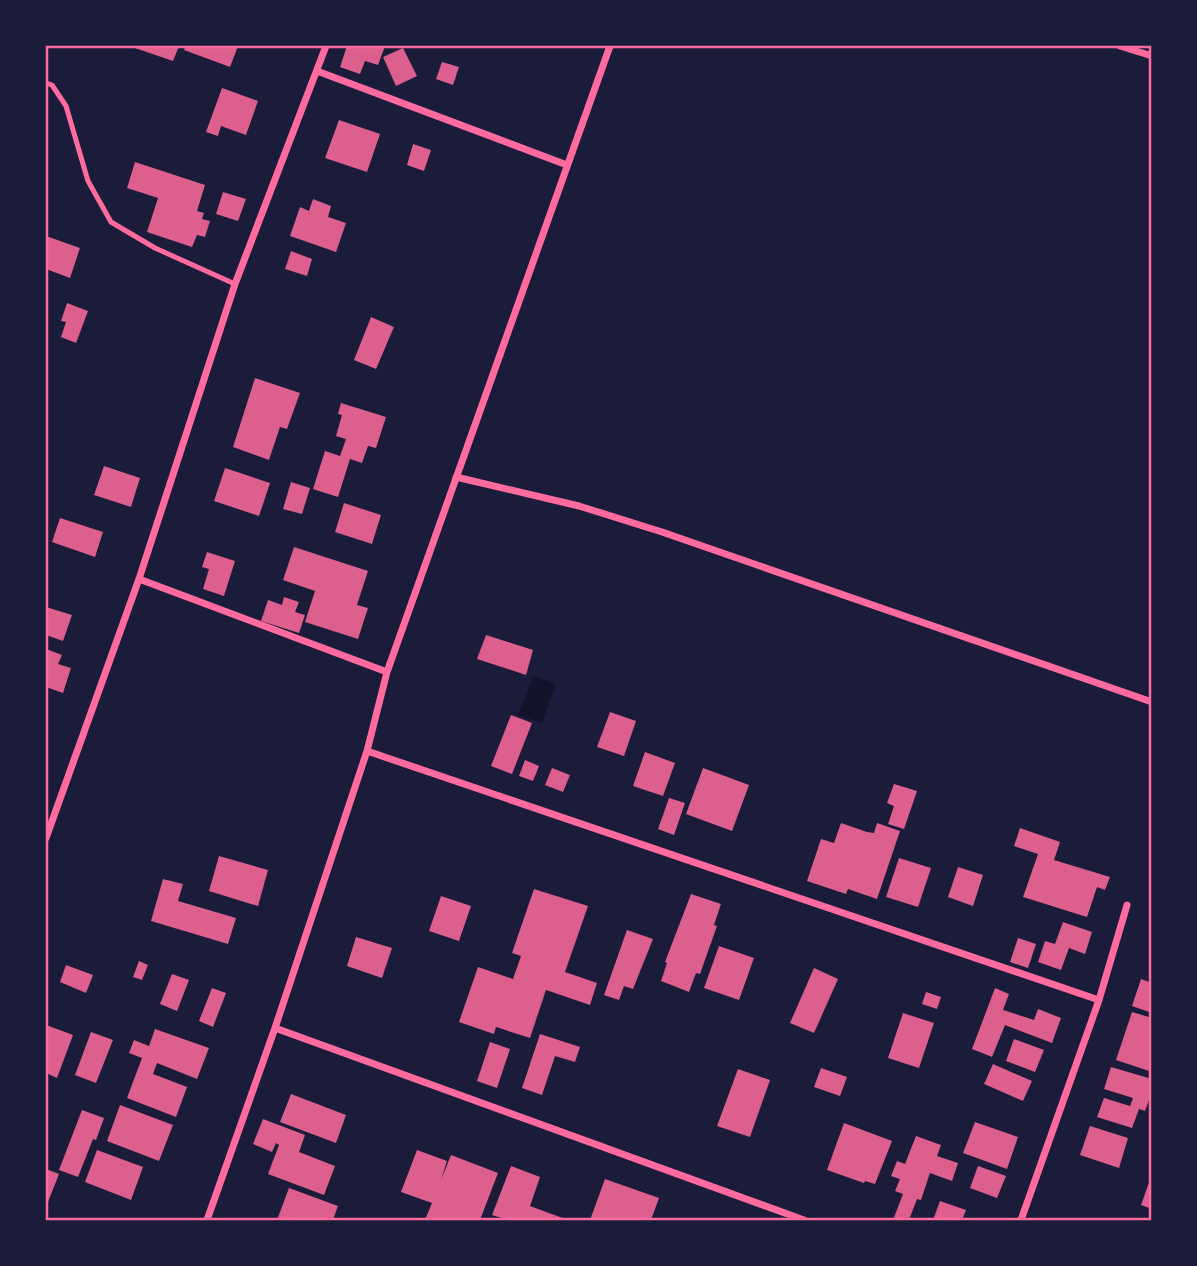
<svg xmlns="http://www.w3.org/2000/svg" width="1197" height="1266" font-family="'Nunito Sans',sans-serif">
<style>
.water{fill:#12122b}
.building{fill:#dd5f8e}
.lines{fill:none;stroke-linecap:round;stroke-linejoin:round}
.service{stroke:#ff6b9d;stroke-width:5}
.minor{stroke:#ff6b9d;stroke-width:7}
.neatline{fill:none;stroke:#ff6b9d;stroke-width:2.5}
</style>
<rect width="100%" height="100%" fill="#1b1b3a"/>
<path class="water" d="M533,676L556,684L542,723L518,715Z"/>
<path class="building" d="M129,46H179L173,61Z
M186,46H238L230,67L184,50Z
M347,46H385L378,65L365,61L360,74L340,67Z
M403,48L417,76L396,86L383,57Z
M442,62L459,67L453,85L436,79Z
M222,88L258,101L246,135L221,126L218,136L206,132Z
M339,120L380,134L367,172L325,158Z
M413,144L431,150L424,171L407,165Z
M135,162L205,185L197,211L204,213L202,219L210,221L205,237L197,235L192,247L147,232L158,198L127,188Z
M223,192L246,199L238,221L216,214Z
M313,199L331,206L328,217L346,223L336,252L290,236L300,207L309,211Z
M46,236L80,248L70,278L46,269Z
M291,251L312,259L307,276L285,269Z
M67,303L88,311L76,343L61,337L66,322L61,321Z
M371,317L394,327L376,369L354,360Z
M255,378L300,393L287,429L280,427L269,460L233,447Z
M341,403L386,417L376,448L368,446L362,463L350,459L338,497L313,489L325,451L340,456L346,439L336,436L342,415L338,414Z
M104,466L140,478L131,507L94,495Z
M225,468L270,483L259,516L214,501Z
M291,482L310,488L302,514L283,509Z
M344,503L381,515L372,544L335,532Z
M60,518L103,532L95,557L52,542Z
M294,547L368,571L357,605L368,608L358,639L305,622L315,591L283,580Z
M207,552L235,561L224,596L203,589L209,569L202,567Z
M284,597L299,602L295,612L305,615L299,633L261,621L268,600L282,605Z
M46,607L72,615L63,641L46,635Z
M486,635L533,650L526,675L477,659Z
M46,649L62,655L58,664L71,668L63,693L46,687Z
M610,712L636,721L624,756L597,747Z
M511,715L532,723L512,774L491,766Z
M645,752L675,763L663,796L633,786Z
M525,760L539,766L533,781L519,776Z
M552,768L570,775L563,792L545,785Z
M703,768L749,785L732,831L686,814Z
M894,784L917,791L904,829L888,824L894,806L887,803Z
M669,798L685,803L674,835L658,829Z
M841,823L867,832L874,833L877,823L900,831L877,899L848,889L846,894L807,881L821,839L834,843Z
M1020,828L1060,842L1054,860L1110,877L1105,890L1097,887L1087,917L1023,897L1038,854L1014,846Z
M219,856L268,870L258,906L209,891Z
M899,858L931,868L918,907L886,897Z
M958,867L983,875L973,906L948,897Z
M163,879L183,884L178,901L236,918L228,944L151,921Z
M534,889L588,906L565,972L597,983L590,1005L546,990L530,1038L496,1027L494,1034L459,1022L478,967L513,979L521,956L512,953Z
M691,894L721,904L714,925L717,926L700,974L696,973L689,992L661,981L667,963L665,962Z
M441,896L471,906L459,941L429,931Z
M1063,922L1092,932L1085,954L1069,948L1061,970L1038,962L1045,941L1055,944Z
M627,930L653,939L633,989L624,986L619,1000L604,995Z
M356,937L392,948L382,978L347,966Z
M1018,938L1036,944L1028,968L1010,962Z
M719,946L754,958L739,1000L704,988Z
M139,961L148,965L142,980L133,977Z
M66,965L93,975L86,993L60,982Z
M814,968L838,979L814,1033L790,1023Z
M172,974L189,980L177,1011L160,1004Z
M1141,979L1152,983V1013L1132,1006Z
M212,988L226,993L213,1027L199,1021Z
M995,988L1009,994L1003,1010L1034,1020L1038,1009L1061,1018L1052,1043L1005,1025L992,1057L972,1049Z
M926,992L941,997L937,1009L922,1004Z
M1132,1012L1152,1018V1072L1116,1060Z
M903,1013L934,1023L919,1068L888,1058Z
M46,1025L73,1035L57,1078L46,1073Z
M155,1029L209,1048L197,1079L157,1063L153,1074L187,1087L176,1117L127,1098L142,1058L129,1053L134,1040L149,1046Z
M91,1032L113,1040L96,1083L75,1075Z
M540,1034L580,1047L575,1062L555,1056L542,1095L522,1088Z
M1014,1039L1044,1050L1035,1072L1006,1061Z
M490,1042L510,1049L497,1088L477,1081Z
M993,1064L1032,1081L1023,1101L984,1084Z
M1111,1067L1152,1079V1092L1145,1111L1139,1109L1132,1128L1097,1117L1104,1098L1130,1106L1133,1098L1104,1089Z
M821,1068L847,1077L840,1096L814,1087Z
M738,1069L770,1080L750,1137L717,1126Z
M291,1094L346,1115L336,1143L280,1122Z
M120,1105L173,1125L159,1161L107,1141Z
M82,1110L104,1118L96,1140L93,1139L78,1177L59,1170Z
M263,1119L305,1135L299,1152L335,1166L324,1195L268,1174L279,1145L276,1143L272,1152L253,1144Z
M975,1122L1018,1137L1007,1169L963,1153Z
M844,1123L892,1141L875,1184L865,1181L864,1183L827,1170Z
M1090,1126L1128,1138L1119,1168L1080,1155Z
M916,1136L941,1145L937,1156L958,1163L952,1181L930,1173L921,1200L917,1199L909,1220H893L903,1194L895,1191L900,1179L891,1176L897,1161L905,1164Z
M97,1150L143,1167L131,1200L85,1182Z
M417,1150L447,1161L441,1180L451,1155L498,1173L480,1220H425L432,1203L401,1192Z
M511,1166L540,1177L530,1206L568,1220H508L492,1215Z
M978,1166L1006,1176L997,1198L970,1188Z
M46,1169L59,1174L46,1207Z
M1152,1174V1209L1141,1205Z
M605,1179L659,1198L651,1220H590Z
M289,1188L338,1206L333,1220H277Z
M940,1201L966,1210L962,1220H933Z"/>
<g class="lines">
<path class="service" d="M46,83L52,85L66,106L88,181L111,222L155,248L235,284"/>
<path class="minor" d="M1120,46L1152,56
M317,71L567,165
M456,477L579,506L662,532L1152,702
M139,579L387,672
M367,751L1099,1000
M46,838L139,579L235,284L326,46
M275,1028L804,1220
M207,1220L275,1028L367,751L387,672L610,46
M1021,1220L1099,1000L1127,905"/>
</g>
<rect width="1197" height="1266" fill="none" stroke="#1b1b3a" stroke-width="94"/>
<rect x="47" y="47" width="1103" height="1172" class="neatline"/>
</svg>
